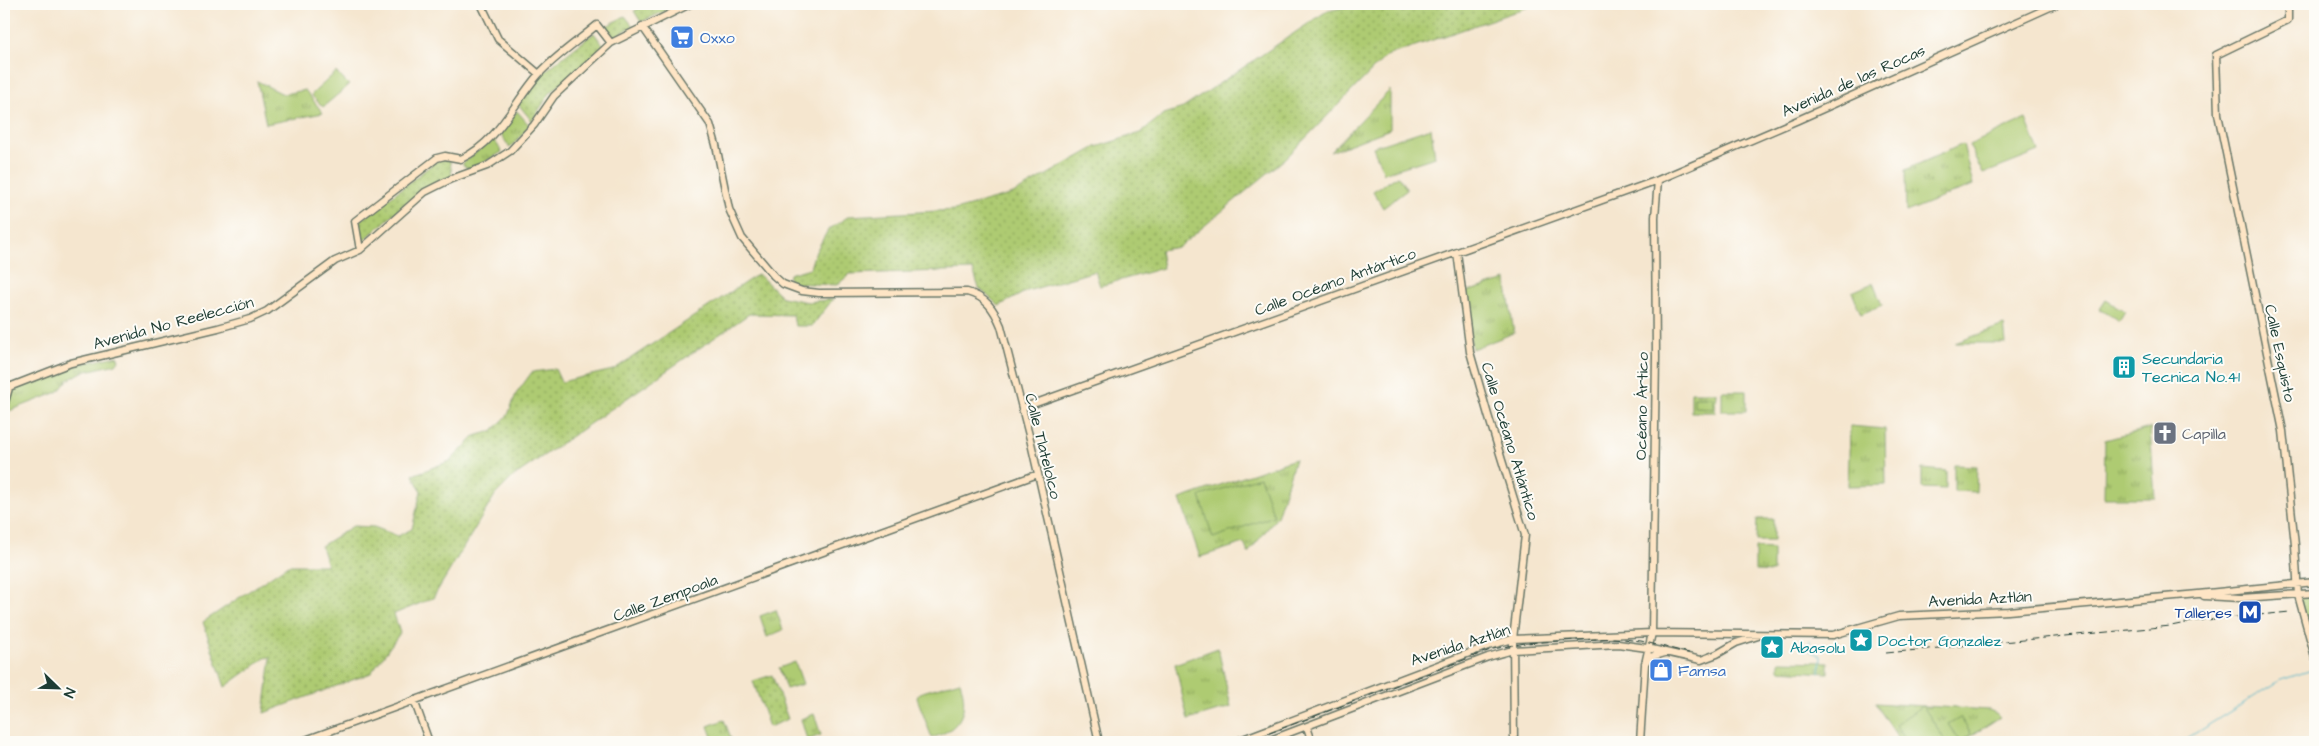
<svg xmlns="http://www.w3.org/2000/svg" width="2319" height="746" font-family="'Architects Daughter',sans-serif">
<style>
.grass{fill:url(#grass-dots);stroke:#668453}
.park{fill:url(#park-tufts);stroke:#668453}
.garden{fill:#aecb72;stroke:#668453}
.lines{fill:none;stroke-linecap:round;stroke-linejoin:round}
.stream{stroke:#4ab4c8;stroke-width:1}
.secondary-casing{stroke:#6a786a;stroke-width:9}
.secondary{stroke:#fee5c5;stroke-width:6}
.rail{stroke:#1f3d34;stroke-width:1;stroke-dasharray:8 4;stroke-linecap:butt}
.labels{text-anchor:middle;stroke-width:4;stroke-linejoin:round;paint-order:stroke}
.shop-label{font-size:16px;fill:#366cbe;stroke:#fdfcf7;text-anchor:start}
.street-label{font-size:16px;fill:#1f3d34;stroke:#fdfcf7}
.culture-label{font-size:16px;fill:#0d838f;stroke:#fdfcf7;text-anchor:start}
.worship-label{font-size:16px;fill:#5b616d;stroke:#fdfcf7;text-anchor:start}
.transit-label{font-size:16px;fill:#164399;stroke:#fdfcf7;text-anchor:end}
</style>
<defs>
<pattern id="grass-dots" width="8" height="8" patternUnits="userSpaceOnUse" patternTransform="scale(1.25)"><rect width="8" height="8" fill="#aecb72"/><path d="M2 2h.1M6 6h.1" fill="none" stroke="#8da65e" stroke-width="1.8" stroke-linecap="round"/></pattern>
<pattern id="park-tufts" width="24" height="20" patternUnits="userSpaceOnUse" patternTransform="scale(1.25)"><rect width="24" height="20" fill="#aecb72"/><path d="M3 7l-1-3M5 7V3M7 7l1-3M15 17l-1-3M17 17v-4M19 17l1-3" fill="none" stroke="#8da65e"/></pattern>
</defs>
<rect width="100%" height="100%" fill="#fdfcf7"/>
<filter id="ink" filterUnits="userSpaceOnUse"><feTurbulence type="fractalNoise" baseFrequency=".02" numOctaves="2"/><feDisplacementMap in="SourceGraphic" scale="10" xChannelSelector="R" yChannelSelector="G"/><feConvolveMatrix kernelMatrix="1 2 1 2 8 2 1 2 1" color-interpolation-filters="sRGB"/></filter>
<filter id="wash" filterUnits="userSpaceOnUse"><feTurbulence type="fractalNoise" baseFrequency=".0096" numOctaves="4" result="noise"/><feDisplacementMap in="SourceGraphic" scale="20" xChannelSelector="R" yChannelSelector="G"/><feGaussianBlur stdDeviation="1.12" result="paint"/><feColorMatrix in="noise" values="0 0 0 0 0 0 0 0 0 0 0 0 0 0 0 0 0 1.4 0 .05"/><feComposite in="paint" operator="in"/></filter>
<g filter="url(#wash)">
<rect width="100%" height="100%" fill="#f5e6cf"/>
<path class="grass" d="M648,4H681L641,22L634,11Z
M1361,4H1537L1386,56L1287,157L1179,247L1160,250L1163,268L1100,286L1095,271L1027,291L999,306L979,288L973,270L850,274L837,285L788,283L789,274L810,268L814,255L828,230L849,216L955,210L1013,194L1096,147L1140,133L1164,114L1183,108L1327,11Z
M625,16L633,26L611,39L603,28Z
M594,33L604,46L550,93L532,121L518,104L544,72Z
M444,159L450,161L452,176C416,192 392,216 362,242L357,223L438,160Z
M758,274L782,297L808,302L833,299L812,326H795L793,315L749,314L514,476L495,495L433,598L394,614L400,633L371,673L264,713L271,657L265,658L225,687L203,622L288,565H327L321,546L353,526L374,527L398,536L412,529L421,491L413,475L450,461L475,436L492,431L508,415L516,394L532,372L555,369L561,382L613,370Z
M772,675L788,719L769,727L753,681Z"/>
<path class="park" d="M257,81L283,94L305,90L323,113L266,124Z
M1390,90V129L1330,152Z
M517,111L530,126L510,148L500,133Z
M493,138L502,152L473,169H468L462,164Z
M1963,144L1973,185L1906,212L1905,170Z
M1506,280L1514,333L1472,349L1463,293Z
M1873,283L1882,305L1861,314L1852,292Z
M2004,325L2006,343H1955Z
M117,356L119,360L116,364L82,372L68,380L58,392L4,413L13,390L67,367Z
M1722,391H1746V411H1722Z
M1691,392H1716L1715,412H1691Z
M1850,426L1885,429L1886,485L1848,486Z
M2150,428L2155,498H2104L2105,440Z
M1295,459L1277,517L1248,553L1244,543L1200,557L1180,499Z
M1954,465L1977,466L1976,492L1954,491Z
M1922,469L1946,471V489L1922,488Z
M1757,519H1773V541H1756Z
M1755,548L1773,549V572L1755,571Z
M2315,592V656L2298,595Z
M776,610L783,630L767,637L760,616Z
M1218,648L1231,707L1188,720L1175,664Z
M1779,661L1828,662V673L1779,670Z
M795,662L803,684L786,689L779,668Z
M1875,703L1989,710L1996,713L2000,717L1962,742H1901Z
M814,714L821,735L807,740L801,719Z
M724,720L731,738L721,742H714L708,726Z"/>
<path class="garden" d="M336,72L349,85L323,107L311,95Z
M2026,119L2039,152L1983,174L1969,145Z
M1431,128L1435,157L1384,173L1373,147Z
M1398,176L1407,190L1383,208L1373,191Z
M2106,300L2125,311L2119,321L2100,309Z
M1694,397H1713V408L1694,407Z
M1260,477L1274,516L1213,538L1200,496Z
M960,681C969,711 962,728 932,738L917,698L919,693Z
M1923,706L1946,742H1907L1895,724Z
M1960,717L1971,734L1960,742L1948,724Z"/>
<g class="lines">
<path class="stream" d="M1810,640V651L1821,656L1820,673
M2181,742L2281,680L2315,669"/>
</g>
</g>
<g filter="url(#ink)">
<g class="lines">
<g class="secondary-casing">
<path id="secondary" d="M481,4L498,39L539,74
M2288,4V20L2216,55L2218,114L2283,431L2295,545L2298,595L2315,657
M642,26L710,124L716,145L729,209L742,238L774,276L783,284L802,291L819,293L967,292C986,297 994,309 1001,326L1031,443L1099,742
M360,250L355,221L437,158L445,156L461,159C498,142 513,104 538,75C555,56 578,41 597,25L611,43
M1457,252L1470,352L1488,415L1525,535L1513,639L1514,742
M4,389L71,363L218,328L250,319L267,311L335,261L360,250L425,192L451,179L487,166L510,151L534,125L554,96L611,43L690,4
M4,406L9,388
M1022,408L1658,180L1798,120L2057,4
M2204,596L2241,598L2315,593
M1645,663L1650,657L1665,653
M414,700L429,742
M1307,727L1312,742
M300,742L1038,474
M1235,742L1488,646L1513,639L1652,633L1833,635L1899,616L2008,611L2198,594L2315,582
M1265,742L1488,657L1513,650L1618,644L1647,648L1701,660L1717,654L1736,643L1758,636
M1640,742L1645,664L1652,633L1656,357L1655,217L1658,180"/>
</g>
<use href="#secondary" class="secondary"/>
<path class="rail" d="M1886,653L2171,626L2196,621L2290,612
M1246,742L1493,649L1525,643L1614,638L1641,641L1689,653"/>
</g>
</g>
<defs>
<g id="supermarket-square" transform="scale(1.25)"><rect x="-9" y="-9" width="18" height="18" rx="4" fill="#3f7fe0" stroke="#fdfcf7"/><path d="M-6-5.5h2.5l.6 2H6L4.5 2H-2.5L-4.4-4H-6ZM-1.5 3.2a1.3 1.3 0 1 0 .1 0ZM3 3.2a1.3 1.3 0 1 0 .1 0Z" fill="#fff"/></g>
<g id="building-square" transform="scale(1.25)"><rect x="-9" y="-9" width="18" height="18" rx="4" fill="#0f9aa8" stroke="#fdfcf7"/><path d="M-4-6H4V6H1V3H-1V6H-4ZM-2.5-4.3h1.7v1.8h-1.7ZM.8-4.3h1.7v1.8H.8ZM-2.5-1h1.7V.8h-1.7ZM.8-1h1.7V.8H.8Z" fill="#fff"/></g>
<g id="church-square" transform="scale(1.25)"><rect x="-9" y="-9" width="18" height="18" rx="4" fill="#6b7280" stroke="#fdfcf7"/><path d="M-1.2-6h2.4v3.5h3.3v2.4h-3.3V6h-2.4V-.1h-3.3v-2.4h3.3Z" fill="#fff"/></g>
<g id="metro-square" transform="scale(1.25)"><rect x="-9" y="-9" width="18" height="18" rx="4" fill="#1a4fb4" stroke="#fdfcf7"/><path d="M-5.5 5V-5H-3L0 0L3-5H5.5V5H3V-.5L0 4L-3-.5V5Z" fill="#fff"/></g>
<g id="sight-square" transform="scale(1.25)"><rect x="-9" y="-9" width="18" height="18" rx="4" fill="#0f9aa8" stroke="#fdfcf7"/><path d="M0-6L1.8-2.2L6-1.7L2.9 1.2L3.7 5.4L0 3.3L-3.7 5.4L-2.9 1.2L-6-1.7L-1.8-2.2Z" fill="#fff"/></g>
<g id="shop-square" transform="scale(1.25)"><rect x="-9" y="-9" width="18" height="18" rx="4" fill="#3f7fe0" stroke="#fdfcf7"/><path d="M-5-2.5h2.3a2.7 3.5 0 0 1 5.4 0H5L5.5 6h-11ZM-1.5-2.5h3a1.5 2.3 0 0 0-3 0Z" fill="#fff"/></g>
</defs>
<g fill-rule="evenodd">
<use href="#supermarket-square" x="682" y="37"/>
<use href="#building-square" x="2124" y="367"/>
<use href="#church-square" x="2165" y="433"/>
<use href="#metro-square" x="2250" y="612"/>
<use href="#sight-square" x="1861" y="640"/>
<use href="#sight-square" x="1772" y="647"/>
<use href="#shop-square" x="1661" y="670"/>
</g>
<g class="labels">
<g class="shop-label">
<text x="700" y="43">Oxxo</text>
<text x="1678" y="676">Famsa</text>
</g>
<g class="street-label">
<text transform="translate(1853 80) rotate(-24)" y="6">Avenida de las Rocas</text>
<text transform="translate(1335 281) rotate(-20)" y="6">Calle Océano Antártico</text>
<text transform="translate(173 322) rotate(-15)" y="6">Avenida No Reelección</text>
<text transform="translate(2281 353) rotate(78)" y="6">Calle Esquisto</text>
<text transform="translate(1641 406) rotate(-89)" y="6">Océano Ártico</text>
<text transform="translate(1511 441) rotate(73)" y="6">Calle Océano Atlántico</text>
<text transform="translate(1044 446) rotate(76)" y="6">Calle Tlatelolco</text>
<text transform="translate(665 597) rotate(-20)" y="6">Calle Zempoala</text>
<text transform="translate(1980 598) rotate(-3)" y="6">Avenida Aztlán</text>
<text transform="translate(1460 644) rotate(-18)" y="6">Avenida Aztlán</text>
</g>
<g class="culture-label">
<text x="2142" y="364">Secundaria<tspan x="2142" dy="18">Tecnica No.41</tspan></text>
<text x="1878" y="646">Doctor Gonzalez</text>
<text x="1790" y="653">Abasolu</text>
</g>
<g class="worship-label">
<text x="2182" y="439">Capilla</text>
</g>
<g class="transit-label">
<text x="2232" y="618">Talleres</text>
</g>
</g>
<rect width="2319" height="746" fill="none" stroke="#fdfcf7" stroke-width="20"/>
<g transform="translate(58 688) rotate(113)" stroke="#fdfcf7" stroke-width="4" paint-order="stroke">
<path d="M0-4L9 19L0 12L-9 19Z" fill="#1f3d34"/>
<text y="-8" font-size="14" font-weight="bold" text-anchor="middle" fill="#1f3d34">N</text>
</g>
</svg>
